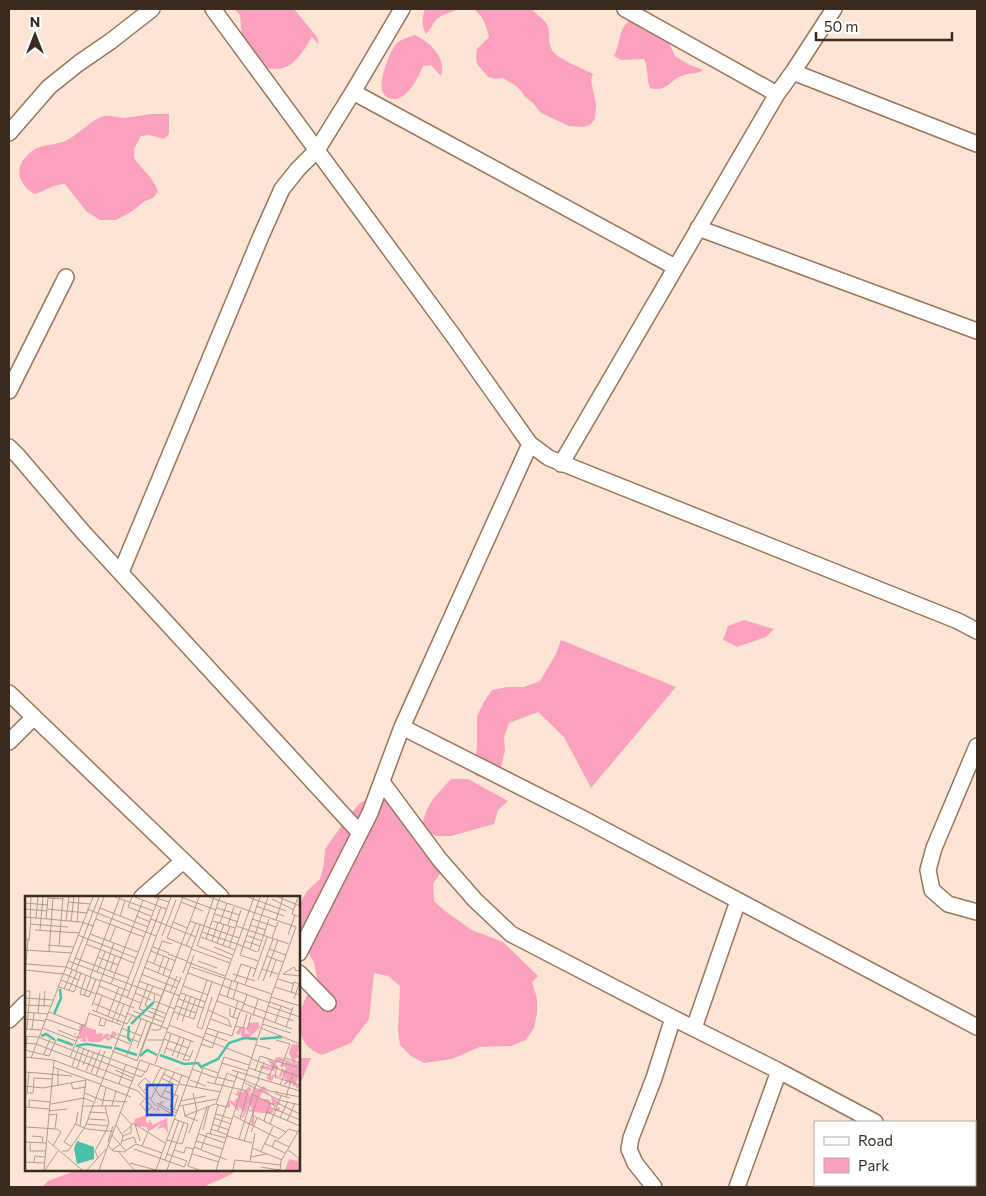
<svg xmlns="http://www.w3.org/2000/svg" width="986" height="1196" font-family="Commissioner,sans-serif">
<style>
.green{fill:#faa1be}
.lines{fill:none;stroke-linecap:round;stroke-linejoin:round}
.street-casing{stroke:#97755b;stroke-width:18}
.street{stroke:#fff;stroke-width:15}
.inset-river{fill:none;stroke:#49c1aa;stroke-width:2.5}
.inset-road{fill:none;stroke:#ae9b8c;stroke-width:1}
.view{fill:#1d4ed8;fill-opacity:0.15;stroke:#1d4ed8;stroke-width:2.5}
.inset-edge{fill:none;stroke:#392b20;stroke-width:2.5}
</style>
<rect width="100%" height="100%" fill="#fce5d4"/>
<path class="green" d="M234,9H294L317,37L319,45L312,37C304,50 295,68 277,69C273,69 269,68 265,68L242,39L240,15Z
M425,9H460C451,12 442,14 436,20C432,25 430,30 426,34C421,24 422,19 425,9Z
M473,9H532C536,15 545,19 548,26C550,33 548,43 552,50C556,58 584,69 593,74L591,80L596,104L595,119L590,125L583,127L569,126L541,113L532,102L525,97L521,91L516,86L503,78L496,79L488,77L477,64L476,57L477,49L489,37C486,25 483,15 473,9Z
M635,17L650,25L660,37L668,41L675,56L688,64L703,70C697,75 691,72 684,75C669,79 669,93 650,88C646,79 649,69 644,59L621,60L614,56C622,41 617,26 635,17Z
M415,35C430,42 447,58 441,76L431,65L423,66C418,78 406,104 389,98C386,97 383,94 382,90C379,80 390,50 397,43C402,39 409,37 415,35Z
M151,114H169V134L164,139L149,135L141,136L134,149V158C142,170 153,177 158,191L153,198L145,201L131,212L116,220H100L86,211L65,184C54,184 45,191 35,194C28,191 23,185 20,178C18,171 20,164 24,159C26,157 29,153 32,151C42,143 58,146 69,139C79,133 93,119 104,116C111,115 117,118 124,118C133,117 142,115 151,114Z
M744,620L774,629L766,637L737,647L723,640L728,626Z
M561,640L676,687L591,788L564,737L538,712L509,723L504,737L505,751L501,767L491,778L476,776L475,762L477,747V716L484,702L492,690L507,687H524L540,681L556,654Z
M451,779H468L508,801L498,810L494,824L451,836H436L424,830L441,872L433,884L434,901L445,911L472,930L503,942L538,976L532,982L537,998V1013L534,1028L526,1040L511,1046L480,1047L452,1059L424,1063L411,1056L400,1045L398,1031L400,986L388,976L374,973L369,1019L351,1043L322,1055C318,1053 314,1052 311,1049C299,1041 297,1019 302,1006C306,996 312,987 317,978L314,963L299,936V905L307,891L320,879L324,864L325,849L345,821L359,804L374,795H389L422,828C426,803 435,797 451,779Z
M299,1058H311L299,1087Z
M77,1170H238L230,1175L203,1187H42L48,1181Z"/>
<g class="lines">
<g class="street-casing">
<path id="street" d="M213,9L452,334L530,444L549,458L958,621L977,631
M625,9L777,94
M793,72L977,144
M353,92L675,267
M9,133L49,87L79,63L111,41L152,9
M698,228L977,331
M9,391L66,277
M9,447L18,456L83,532L360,833
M561,464L777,94L793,72L834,9
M121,572L261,236L282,189L298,169L317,150L353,92L402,9
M9,693L221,897
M402,727L582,818L977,1027
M9,742L34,717
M977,746L934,848L928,870L932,890L948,904L977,912
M382,782L440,860L475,900L511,934L673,1018L779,1071L875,1122
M142,897L183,861
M299,953L370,813L402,727L530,444
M299,973L328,1003
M9,1020L26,1003
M694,1028L738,901
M975,1175L977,1176
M654,1187L635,1163L629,1149L631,1138L654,1078L673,1018
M737,1187L779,1071
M861,1187L862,1185"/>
</g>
<use href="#street" class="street"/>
</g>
<g transform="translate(25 896)">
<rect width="275" height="275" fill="#fce5d4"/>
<path d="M233,126L235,132L224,141H231L230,145L216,140V135L214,139L211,137L214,132L221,131L220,137L225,138L222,135L224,127ZM60,127L61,131L71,134V138L78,137L76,142L80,138L85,142L87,135L93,138L83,145L80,142L75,146H64L61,139V146L55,145L59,142L54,143L49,138L51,136V140H55L54,130ZM267,148L275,149L272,158L275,161L270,163L271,169L275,163V179L270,188L275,190L272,193L271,190H267L269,186L264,189V186L257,191L261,185L257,176V181L249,180L247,186L241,182L246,176V181L248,178L254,180L257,172L260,175L261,171L255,170L258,166L261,168L260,165L250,167L253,171L248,175L235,172L236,169L248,172L242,163L250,166V162L254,161L268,167L264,157ZM225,190L227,196L221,195L223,198L228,199V192L233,194L239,190L245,199L238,195L234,203H243L247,208L246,200L256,208L245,209L248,212L250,209V213L255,211L254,216L249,214L247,218L229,216V229L226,228L228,216L222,215L227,213L225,209H220L224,210L218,222L211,218L217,220L219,216L213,210L214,216L205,206V211L201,212L204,204L212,207L209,205L214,201L206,196L211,198L214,193L215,198ZM136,205L139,206L133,210L135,215L132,214L121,222V226L124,228V223L128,229L142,222L143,237L139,231L132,233L137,227L123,236L122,231L109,230L110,223L130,216ZM275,259V274H260L264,263L272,265Z" fill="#faa1be"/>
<path d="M52,245L69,251V263L52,268L49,253Z" fill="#49c1aa"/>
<path class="inset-river" d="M29,118L36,102L35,93M106,128L129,106M104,130L103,142L106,146M16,140L21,138L30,144M32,143L48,149M235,143L257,141M51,150L62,148L87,152M90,152L112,159M135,159L159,168L173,167L176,171L193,163L204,147L219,142L232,143M115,160L122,154L132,159"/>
<path class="inset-road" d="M90,1L129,15M107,1L103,11L126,20M110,1L141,13M129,1L144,6M156,1L191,14M184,1L271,31M223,1L261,15M253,1L275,10M273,1L267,18L275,21M23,2L38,3M247,3L269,14M43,6L65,8M156,6L178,15M0,7L23,9M231,10L259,20M75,12L123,31M192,12L215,19M0,13L22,15M22,13L62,17M62,13L131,40M190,18L213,26M95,20L100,5M111,20L125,26M0,21L56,26L68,30M5,22L6,1M11,22L13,1M21,23L23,1M71,23L119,41M126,23L171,41M227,23L251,31M41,24L44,1M251,24L258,1M46,25L49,1M165,25L214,42M188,25L210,32M148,26L162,32M52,27L54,1M195,27L202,7M5,28L43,31M203,29L209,11M225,29L241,34M211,30L264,48M10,34L54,37M15,34L18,1M177,36L212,48M65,38L113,56M53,39L111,62M221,39L237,45M263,39L270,19M137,40L151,4M176,41L210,54M142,42L158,1M142,42L167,52M247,42L253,26M0,43H3L0,79M181,43L195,1M4,45L6,21M85,45L91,30M187,45L193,26M220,45L235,50M192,47L199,28M61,48L109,67M212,48L232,56M23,49L48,51M198,49L205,30M34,50L38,1M161,50L171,27M172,50L189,1M173,50L206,63M128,51L144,57M189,51L208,59M204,52L216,14M166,53L205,67M225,53L243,1M244,53L261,59M0,54L47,57M126,55L151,65M24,56L28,2M233,56L244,23M143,58L162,65M241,60L258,66M72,61L93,69M50,62L104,82M43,65L136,100M122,65L147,75M173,65L192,72M233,65L215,59L235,1M162,66L200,80M129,67L137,45L147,48M1,68L41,71L75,85M119,71L155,86M166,71L247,98M46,73L74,1M237,73L253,78M0,74L38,78M51,75L79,1M85,75L90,60M72,76L80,56M133,77L139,60M158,77L175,29M163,77L245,107M39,78L54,84M116,78L152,92M208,78L230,85M258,78L269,71L271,75L275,74M258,78L275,80M61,79L55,98L64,101L71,83M138,79L144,62M65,81L95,1M228,81L242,41M245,81L251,64M253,83L269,88M36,84L71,98M76,84L104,95M233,84L248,43M114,85L155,100M210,85L216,68L231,73M238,85L253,44M187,86L172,131L177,133L187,101M86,88L118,4M220,89L226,71M74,90L116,107M158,90L183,99M34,91L49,96L56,77M250,91L275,99M39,93L47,74M44,94L52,76M0,95H5L2,133M71,97L109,112M110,97L126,104M145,97L152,80M156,97L180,106M266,97L269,86L275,88M130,98L129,105L150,113M194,98L219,107M59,100L66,81M202,101L207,84M246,101L275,110M0,102L28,104M102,102L136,11M154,103L178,112M208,103L213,86M269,103L274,88M192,105L267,133M245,106L267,114M68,107L101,121M219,108L241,116M0,109L26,110M19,110L20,95M67,110L89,47M151,110L171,117M243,110L275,121M124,111L120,109L128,90M126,112L142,118M205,112V120L213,123M67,114L102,128L107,120M183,114L203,123L206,131M108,115L138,126M120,115L114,113L123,88M123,115L140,122M0,116L23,118M24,116L60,130L64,117M71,116L77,100M149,116L169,123M216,116L222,99M242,116L269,125M13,117L15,97M64,117L96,129M101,117L143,133M83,120L94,91M228,120L233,103M164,121L171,102M76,122L74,129L79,130L81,124M128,122L142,86M208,122L213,105M0,123L20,125M21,123L55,135M169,123L182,84M186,123L207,131M152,124L161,99M87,126L134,1M92,126L99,108M157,126L166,100M250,127L256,110M237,128L266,137M144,129L178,142M210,130L218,132L222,118M261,131L268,111M17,132L51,145M96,132L117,140M182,132L207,140L215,116M236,132L275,148M0,133L16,134M7,133L9,117M33,134L52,142M126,134H135L156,81M222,134L226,119M142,136L169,146M180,137L202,145M81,138L105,148M93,138L114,146M0,140L13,141L116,181L120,176M139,143L163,152M178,143L227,162M122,144H138M251,144L265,148L256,171M166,145L158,164H164L168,154M0,147L11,148L107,185M176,148L187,152L193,136M231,149L246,153M112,152L122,125M141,152L166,161M0,154L24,160L31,144M87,155L113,165M116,156L174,1M19,158L25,143M139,158L146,138M147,160L155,141M0,161L28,164L113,195L130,214M0,161L2,141M45,161L58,129M101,161L116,123M6,162L68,1M152,162L159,143M260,162L275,167M227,163L275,181M112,165L126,127M197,167L223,175M130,168L169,59M58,169L64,154M47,170L54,151L121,176L125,167M252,170L250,181L275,189M28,171L75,188M136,171L127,189L135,200L148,205M176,171L193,177M52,172L59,152M224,172L244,179M167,173L191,182M90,174L108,182M207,174L275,195M61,175L69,156M230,175L235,160L250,165M0,176L47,180M4,176L2,197H8L9,182M66,177L75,154M139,178L154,186M71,179L80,155M244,180L251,165L272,171M192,181L210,186M9,182L27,183M136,182L153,190M233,183L239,166M165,184L181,190M182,186L218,194L251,210M46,187L48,193L61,191M190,187L199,161L224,169M220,187L254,204L275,209M94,188L101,168M154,188L195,196M33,189V173M75,189L106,201M255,189L261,174M0,190L18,192L61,184M171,191L178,172M119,194L127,189L120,182L113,189L131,210M140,195L153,200L149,213M252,195L251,198L265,202M60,197L76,204L102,206M227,198L234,183M136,201L150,176M261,201L268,177M126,203L141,173M119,204L115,208L121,215L127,211M156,205L181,200M132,207L151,217M252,207L275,218M26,208L59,202L68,206M191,208L202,177L245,195L275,201M132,209L150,220M58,210H95M77,210L81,192M80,210L84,227L81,235H88M87,210L91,195M154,210L192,203M158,210L160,220L173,225M0,211L25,213M4,211V204L25,206M250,213L275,224M24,215L42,213M153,215L145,211L157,179M64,216L81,217M95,216L107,229M242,216L275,230M191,218L207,223M24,219L32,218L30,232M227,219L261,236M159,220L190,208L201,211M209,220L254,243L264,233L273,236M189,222L206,228M255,222L263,205M63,223L81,224M215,223L223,196M239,225L245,207M262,225L270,207M50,228L62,233L81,235M61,228L83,230M110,228L115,245M187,228L204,234M245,228L256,200M55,230L61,184M106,230L108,227L140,247M0,231L32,233L36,236L28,250M186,233L203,239M178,234L184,210M193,235L213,176M226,236L232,222M164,237L172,215L168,197M174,238L200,247M185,238L193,209M87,239L101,255M7,240L18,241L17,247M98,240L106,237V230L98,237M202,240L227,247M214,243L228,198M142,244L157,248L161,236L163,228L149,223M23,245L57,274M97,245L109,241L111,247M171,245L198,253M219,245L233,201M0,246L22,247M5,246V255H21M83,246L88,230M239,247L260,257M83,249L88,255L99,256L111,248L137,257M46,250L39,246L51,227L53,216M117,250L123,236M169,251L202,264M247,251L250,244L264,251M227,252L257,264M109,253L159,271L162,265M176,253L182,237L201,242M87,254L96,248L98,240L91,229M149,254L159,257L161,251L168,253M263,254L275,263M37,255H43L60,231L146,1M93,255L109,274M236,255L248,231M142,258L162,265M167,258L194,266M226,261L241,258M73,262L70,255L81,235M140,264L154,224M225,265L230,237M0,266L20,267M9,266L10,260L20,261M105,267L131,274M236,271L255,274M19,274L29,164M20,274L33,255M62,274L81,253M74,274L115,164L165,182M131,274L229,1M142,274L159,226M174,274L163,270L182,211M191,274L247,98L271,31M208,274L210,264L256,269M255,274L256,265L275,232"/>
<path class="view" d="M122,189H147V219H122Z"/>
<rect width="275" height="275" class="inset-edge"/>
</g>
<rect width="986" height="1196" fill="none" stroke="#392b20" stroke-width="20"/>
<rect x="814" y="1121" width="162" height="65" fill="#ffffff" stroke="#b0aaa6"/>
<rect x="824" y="1137" width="25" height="8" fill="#ffffff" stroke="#b0aaa6"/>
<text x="858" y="1146" font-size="15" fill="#392b20">Road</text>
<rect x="824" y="1158" width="25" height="15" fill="#faa1be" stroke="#b0aaa6"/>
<text x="858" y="1171" font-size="15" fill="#392b20">Park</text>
<g transform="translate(35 35)" stroke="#ffffff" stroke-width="4" paint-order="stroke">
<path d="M0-4L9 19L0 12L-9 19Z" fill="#392b20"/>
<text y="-8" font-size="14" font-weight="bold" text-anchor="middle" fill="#392b20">N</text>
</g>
<path d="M816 32v8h136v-8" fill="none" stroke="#392b20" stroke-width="2.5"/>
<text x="824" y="32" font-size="15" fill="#392b20" stroke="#ffffff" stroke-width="4" paint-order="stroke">50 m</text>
</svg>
